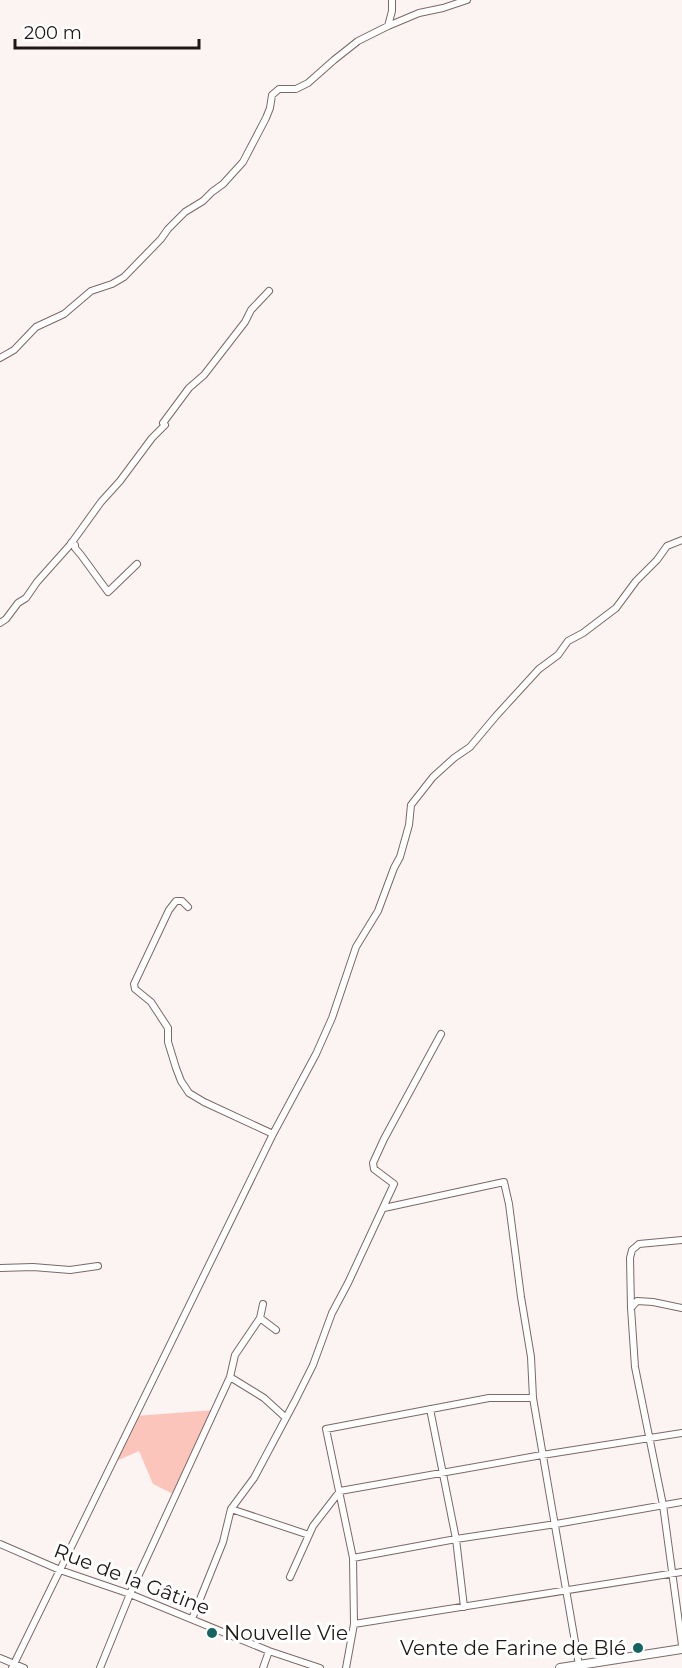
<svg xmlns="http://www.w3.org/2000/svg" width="682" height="1668" font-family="Montserrat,sans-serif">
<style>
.green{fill:#fcc5bb}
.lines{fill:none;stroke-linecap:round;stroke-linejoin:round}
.minor-casing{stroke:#7b6966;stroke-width:8}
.major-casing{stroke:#7b6966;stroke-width:10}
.minor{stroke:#fff;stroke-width:6}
.major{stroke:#fff;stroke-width:8}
.poi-dot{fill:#156462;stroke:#fff;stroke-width:2}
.labels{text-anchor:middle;stroke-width:6;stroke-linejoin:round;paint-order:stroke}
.street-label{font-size:20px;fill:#1f1817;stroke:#fff}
.poi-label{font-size:20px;fill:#1f1817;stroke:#fff;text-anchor:start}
</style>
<rect width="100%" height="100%" fill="#fcf4f2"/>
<path class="green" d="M215,1410L175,1495L153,1484L139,1451L112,1463L135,1416Z"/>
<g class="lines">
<g class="minor-casing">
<path id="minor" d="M388,26L392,11V0
M0,358L14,350L36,327L64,314L91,291L112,284L124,277L161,239L168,229L185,212L203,201L212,192L223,184L243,162L266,118L270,108L272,95L279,89H296L308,83L334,60L358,41L388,26L419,13L443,8L467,0
M71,543L75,545V548L81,555L108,592L137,564
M0,623L6,619L18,603L26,598L37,582L70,545L101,502L120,481L152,438L165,425L163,423L189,388L204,375L245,322L251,310L269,291
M188,907L182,901H176L169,910L134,984L135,989L151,1002L168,1028V1042L176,1068L181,1081L189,1093L204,1102L273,1134
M384,1208L504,1182L509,1204L521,1297L531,1357L533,1398L579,1665
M682,1240L639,1244L632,1250L630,1258L631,1308L635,1367L663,1505L682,1645
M0,1268L33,1267L70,1270L98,1266
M631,1308L637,1301L653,1302L682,1308
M260,1318L276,1330
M230,1377L264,1398L286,1418
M430,1409L456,1539L464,1607
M231,1509L309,1535
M0,1544L60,1570L130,1594L269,1651L320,1668
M353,1558L456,1539L556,1524L682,1502
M290,1577L313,1526L340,1491L542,1455L682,1433
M192,1619L223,1542L231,1509L254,1478L295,1401L313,1365L332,1313L348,1283L394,1184L374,1169L373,1163L384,1139L441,1034
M354,1624L682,1572
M0,1658L24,1668
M12,1668L273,1134L316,1054L332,1018L356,947L378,911L394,868L400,857L409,825L411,805L433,777L454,758L470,747L496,716L539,669L558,655L568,641L583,633L616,608L636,581L657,560L667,546L682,540
M100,1668L130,1594L230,1377L235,1355L260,1318L263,1304
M263,1668L269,1651
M346,1668L354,1624L353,1558L326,1429L489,1398H533"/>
</g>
<g class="major-casing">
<path id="major" d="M560,1668L682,1649"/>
</g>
<use href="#minor" class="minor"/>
<use href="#major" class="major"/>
</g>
<g class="poi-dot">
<circle cx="212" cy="1633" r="6"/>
<circle cx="638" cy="1648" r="6"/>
</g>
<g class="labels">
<g class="street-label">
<text transform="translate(132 1579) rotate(21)" y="7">Rue de la Gâtine</text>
</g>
<g class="poi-label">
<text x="224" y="1640">Nouvelle Vie</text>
<text x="626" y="1655" text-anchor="end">Vente de Farine de Blé</text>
</g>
</g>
<path d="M15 39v9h184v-9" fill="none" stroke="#1f1817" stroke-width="3"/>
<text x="24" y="39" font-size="18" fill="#1f1817" stroke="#ffffff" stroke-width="4.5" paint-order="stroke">200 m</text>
</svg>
